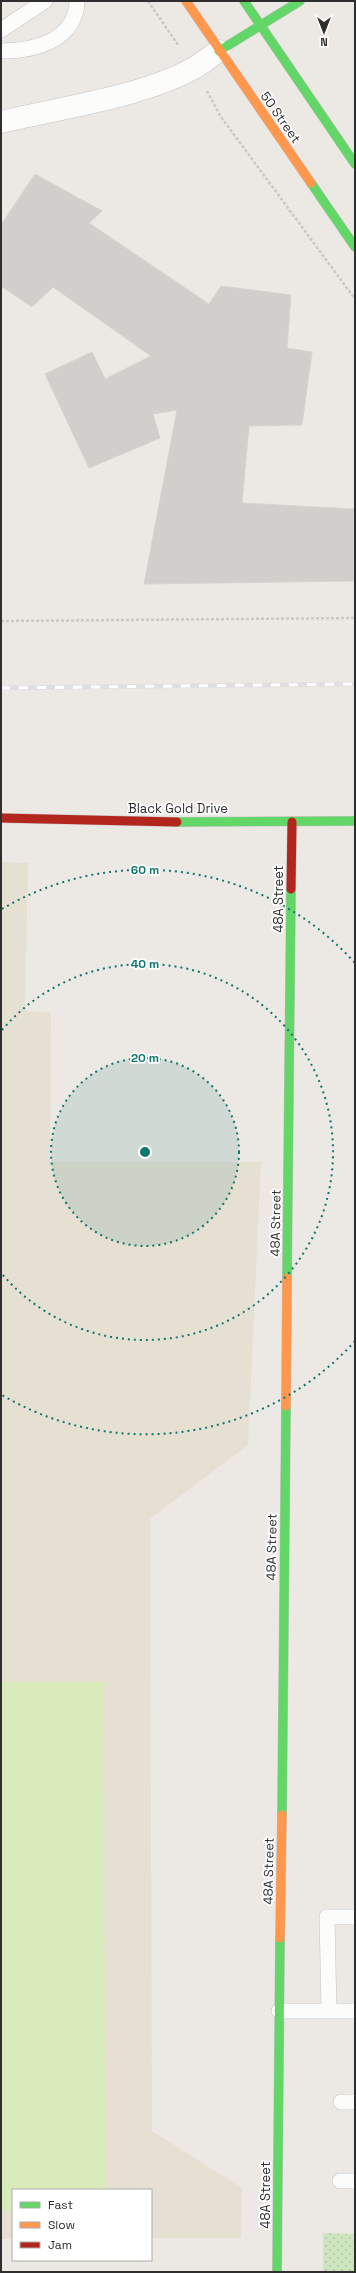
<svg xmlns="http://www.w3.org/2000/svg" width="356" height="2273" font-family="'Space Grotesk',sans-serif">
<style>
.education{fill:#e6e0d3}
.park{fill:url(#park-dots)}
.pitch{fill:#d9eabb}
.building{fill:#d1cecb;stroke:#d7d4d0}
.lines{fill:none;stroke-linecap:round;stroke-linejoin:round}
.lane-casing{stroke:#c5c4c5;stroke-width:16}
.street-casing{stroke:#c5c4c5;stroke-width:23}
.fast-casing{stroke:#c5c4c5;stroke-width:10}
.slow-casing{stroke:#c5c4c5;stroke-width:10}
.jam-casing{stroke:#c5c4c5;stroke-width:10}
.path{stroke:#c9c9c8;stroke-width:2.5;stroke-dasharray:3 2;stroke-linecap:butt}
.lane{stroke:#fcfcfb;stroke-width:15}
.street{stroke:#fcfcfb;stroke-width:22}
.fast{stroke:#63d668;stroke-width:9}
.slow{stroke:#ff974d;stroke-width:9}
.jam{stroke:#b3261e;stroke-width:9}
.rail-casing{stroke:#dfdfe1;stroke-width:4.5}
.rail{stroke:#fff;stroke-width:3;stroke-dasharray:9;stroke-linecap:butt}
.ring{fill:none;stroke:#0f766e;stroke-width:2;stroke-dasharray:2 4}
.labels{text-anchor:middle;stroke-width:3.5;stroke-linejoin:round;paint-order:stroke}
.street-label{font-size:13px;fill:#2e2e2e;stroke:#fff}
.centre{fill:#0f766e;stroke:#fff;stroke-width:2}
.ring-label{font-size:12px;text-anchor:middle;font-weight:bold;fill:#0f766e;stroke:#fff;stroke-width:3.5;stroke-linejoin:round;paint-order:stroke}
</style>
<defs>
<pattern id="park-dots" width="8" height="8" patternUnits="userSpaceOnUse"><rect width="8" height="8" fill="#cee6be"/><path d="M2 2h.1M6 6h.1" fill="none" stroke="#b1c6a4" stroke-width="1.8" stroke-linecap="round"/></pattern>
</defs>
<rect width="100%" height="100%" fill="#ece8e4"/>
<path class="education" d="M1,862L28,863L25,1011L51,1012L50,1162H261L248,1445L150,1519L152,2131L242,2188L241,2238H151V2190H13V2239H1Z"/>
<path class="park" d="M323,2233L355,2234V2272H323Z"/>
<path class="pitch" d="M1,1682H104L105,2190H13V2211H1Z"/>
<path class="building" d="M35,174L102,211L89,223L209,304L221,286L291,295L287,348L312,352L302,425L249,426L242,503L355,509V581L144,584L177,410L153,414L160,438L89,468L45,374L92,352L105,379L151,356L53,287L32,307L1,286V225Z"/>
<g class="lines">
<g class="lane-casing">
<path id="lane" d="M1,30L45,1
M1,51C34,51 76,41 77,1
M329,2010L327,1917H355
M279,2011H355
M341,2102H355
M340,2181H355"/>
</g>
<g class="street-casing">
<path id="street" d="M1,122C59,108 142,97 194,68C203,63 211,56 219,51"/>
</g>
<g class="fast-casing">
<path id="fast" d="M244,1L355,164
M219,51L300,1
M311,183L355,247
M177,822L355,821
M287,1278L291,889
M282,1815L286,1406
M277,2272L280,1938"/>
</g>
<g class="slow-casing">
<path id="slow" d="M186,1L311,183
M286,1406L287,1278
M280,1938L282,1815"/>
</g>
<g class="jam-casing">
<path id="jam" d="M1,818L177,822
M291,889L292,822"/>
</g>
<path class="path" d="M148,1L178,45
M207,91L221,117L355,299
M1,621L355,618"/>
<use href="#lane" class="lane"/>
<use href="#street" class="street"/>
<use href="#fast" class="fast"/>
<use href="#slow" class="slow"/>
<use href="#jam" class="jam"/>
<g class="rail-casing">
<path id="rail" d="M1,688L355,684"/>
</g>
<use href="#rail" class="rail"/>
</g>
<circle cx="145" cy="1152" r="94" fill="#0f766e" fill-opacity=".12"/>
<g class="ring">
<circle cx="145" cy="1152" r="94"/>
<path d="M2 1030A188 188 0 1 1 2 1274"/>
<path d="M355 1341A282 282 0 0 1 2 1395M2 909A282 282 0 0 1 355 963"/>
</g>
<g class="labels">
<g class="street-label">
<text transform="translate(281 117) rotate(55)" y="5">50 Street</text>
<text x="178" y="813">Black Gold Drive</text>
<text transform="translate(278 899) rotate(-90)" y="5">48A Street</text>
<text transform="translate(275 1223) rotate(-89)" y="5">48A Street</text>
<text transform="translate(271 1547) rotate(-89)" y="5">48A Street</text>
<text transform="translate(268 1871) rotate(-89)" y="5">48A Street</text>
<text transform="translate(265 2195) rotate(-90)" y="5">48A Street</text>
</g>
</g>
<circle cx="145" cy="1152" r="6" class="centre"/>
<g class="ring-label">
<text x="145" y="874">60 m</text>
<text x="145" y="968">40 m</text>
<text x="145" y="1062">20 m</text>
</g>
<rect width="356" height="2273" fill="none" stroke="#2e2e2e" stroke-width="4"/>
<rect x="12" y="2189" width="140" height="72" fill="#ffffff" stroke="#ababab"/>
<rect x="20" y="2202" width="20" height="6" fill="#63d668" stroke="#ababab"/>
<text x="48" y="2209" font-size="12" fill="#2e2e2e">Fast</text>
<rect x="20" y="2222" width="20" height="6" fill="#ff974d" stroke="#ababab"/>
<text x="48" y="2229" font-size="12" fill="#2e2e2e">Slow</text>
<rect x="20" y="2242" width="20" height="6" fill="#b3261e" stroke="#ababab"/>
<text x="48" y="2249" font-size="12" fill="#2e2e2e">Jam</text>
<g transform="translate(324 32) rotate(180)" stroke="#ffffff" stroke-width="3" paint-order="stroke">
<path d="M0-3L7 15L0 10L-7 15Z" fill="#2e2e2e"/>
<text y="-6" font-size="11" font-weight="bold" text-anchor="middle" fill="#2e2e2e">N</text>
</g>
</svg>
